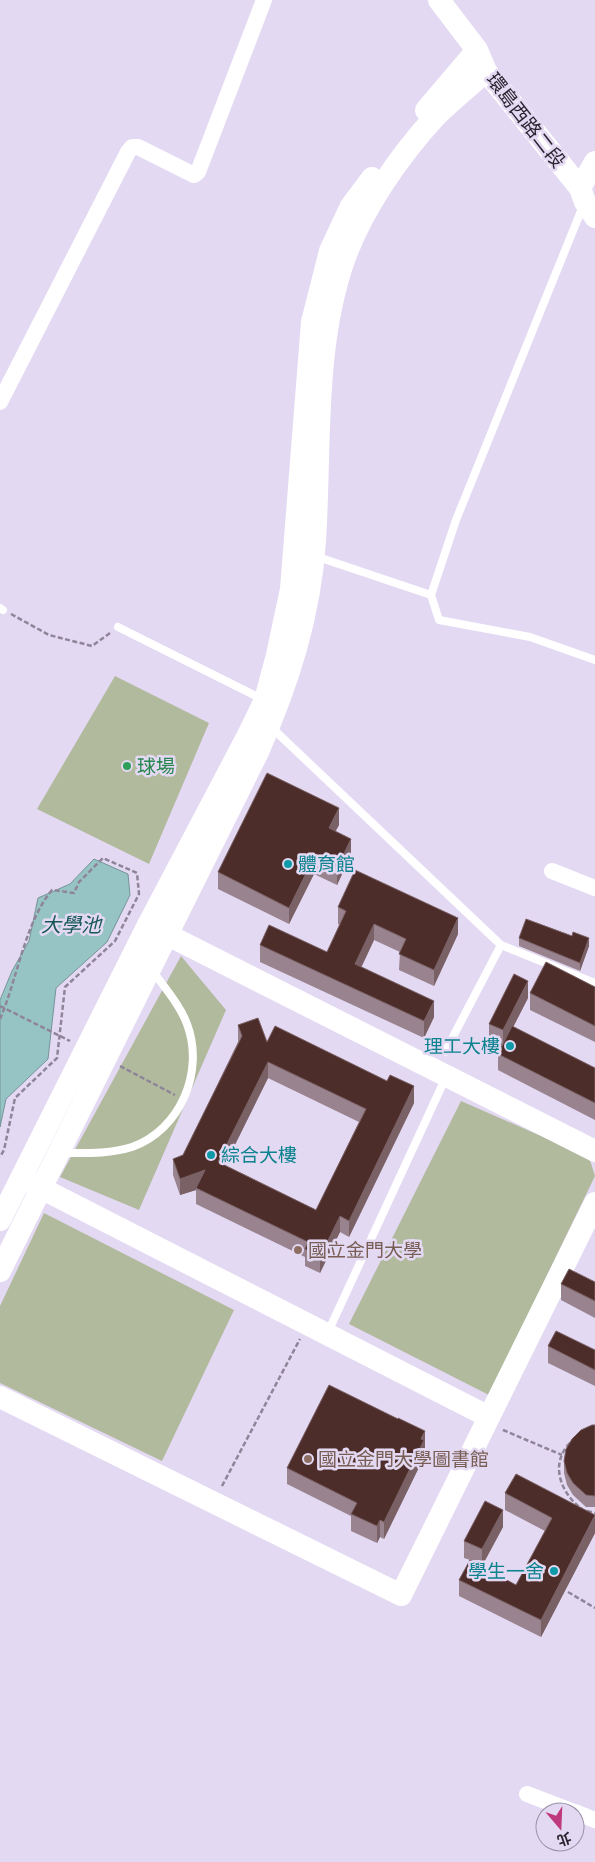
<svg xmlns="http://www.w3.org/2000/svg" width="595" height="1862" font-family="Cabin,'Noto Sans TC',sans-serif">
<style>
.green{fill:#b1ba9d}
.water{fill:#96c4c4;stroke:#759497}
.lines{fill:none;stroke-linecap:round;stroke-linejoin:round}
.path{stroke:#8e8598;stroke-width:2.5;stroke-dasharray:5 2.5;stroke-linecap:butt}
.lane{stroke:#fff;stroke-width:8}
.street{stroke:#fff;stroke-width:16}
.secondary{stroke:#fff;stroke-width:22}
.wall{fill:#98838e;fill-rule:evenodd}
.shaded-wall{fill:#7a6166}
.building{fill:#4d2d29;stroke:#7a6166;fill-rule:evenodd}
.leisure-dot{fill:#2e9e5b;stroke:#e4d9f3;stroke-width:2}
.culture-dot{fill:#0f9aa8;stroke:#e4d9f3;stroke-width:2}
.education-dot{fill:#8d6e63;stroke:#e4d9f3;stroke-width:2}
.labels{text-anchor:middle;stroke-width:5;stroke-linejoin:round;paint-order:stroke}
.street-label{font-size:19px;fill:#28232d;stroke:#e4d9f3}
.leisure-label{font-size:19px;fill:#27864d;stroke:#e4d9f3;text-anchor:start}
.culture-label{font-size:19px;fill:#0d838f;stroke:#e4d9f3;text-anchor:start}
.education-label{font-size:19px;fill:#785e54;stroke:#e4d9f3;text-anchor:start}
.water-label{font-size:20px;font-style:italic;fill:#165757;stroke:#e4d9f3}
</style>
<rect width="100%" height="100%" fill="#e4d9f3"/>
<path class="green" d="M115,676L209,723L149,864L37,809Z
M181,956L226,1010L139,1210L60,1177Z
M461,1101L589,1157L595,1176L489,1395L349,1324Z
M44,1213L234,1310L162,1461L0,1383V1306Z"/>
<path class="water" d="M94,859L128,874L130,895L107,942L56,988L48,1059L6,1099L0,1127V1000L12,971L29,941L38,898L70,884Z"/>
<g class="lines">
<path class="path" d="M11,614L49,635L92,646L110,633
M0,1006L70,1041
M0,1019C17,980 25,922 52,890L74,893L79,882L103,858L137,873L139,894L115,941L65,987L57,1058L15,1098L4,1150L0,1157
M120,1066L175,1095
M503,1430L562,1455
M570,1443C549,1464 561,1494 582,1509
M222,1486L300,1339
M587,1511L595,1513
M568,1592L595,1608"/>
<path class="lane" d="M315,556L431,595L439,620L530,637L595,660
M431,595L456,520L583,206
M0,608L3,610
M118,627L264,700
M271,727L501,945L445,1052
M501,945L595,983
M63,1153C85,1153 110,1154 132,1147C180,1130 205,1072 187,1024C180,1005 164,987 152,970
M328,1332L446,1077"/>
<path class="street" d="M0,402L128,152L132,147H138L194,175L198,172L264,0
M552,871L595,888
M527,1794L574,1812
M575,1812L595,1820"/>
<path class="secondary" d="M439,0L477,50L486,71L580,188L585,202L595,217
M426,110L477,50
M580,188L595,162
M154,928L595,1151
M29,1182L489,1417
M0,1220L148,925L247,737L265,700L277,655L291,589L312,322L330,251L351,206L372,178
M0,1271L258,752C288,684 310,616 315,541C321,448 313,350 344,260C362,210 399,156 435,117C451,101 469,87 486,71
M0,1397L401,1595L595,1203"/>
</g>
<path class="wall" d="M339,825L335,831L351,855L337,885L314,874L289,924L218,889V872Z
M338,907L458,934L434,986L399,970L400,952L374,940L361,967L434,1017L424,1038L260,962V945L327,952L340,925L338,924Z
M519,938L589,946L580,971L519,946Z
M595,987V1042L530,1010V993Z
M528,998L513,1027L595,1068V1120L498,1070V1054L502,1047L489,1040V1024Z
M238,1025L267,1042L414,1103L349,1237L340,1232L320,1273L305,1266V1257L196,1204V1190L180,1195L173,1175V1159L183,1155L238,1042ZM268,1078L359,1122L316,1210L225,1165Z
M595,1282V1318L561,1300V1284Z
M548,1346L595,1350V1386L548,1363Z
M595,1425V1507H586L573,1495L567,1485L564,1473V1461Z
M425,1447L424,1450V1457L384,1539L380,1537L377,1543L351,1531V1516L287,1484V1468Z
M505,1493L595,1515V1533L541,1637L459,1596V1580L470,1560L464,1558V1541L503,1527L482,1566L471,1561L516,1585L545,1531L505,1510Z"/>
<path class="shaded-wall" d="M339,808V825L329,844V828Z
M351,839V855L337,885V868Z
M314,857V874L289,924V908Z
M458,918V934L434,986V970Z
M374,924V940L355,981V964Z
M589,938V946L580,971V963Z
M528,981V998L503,1047V1030Z
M434,1001V1017L424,1038V1021Z
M268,1062V1078L218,1179V1162Z
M414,1086V1103L349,1237V1221Z
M205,1170L196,1188V1190L180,1195V1179Z
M340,1216V1232L320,1273V1257Z
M425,1431V1447L424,1450V1457L384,1539V1522Z
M503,1510V1527L482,1566V1549Z
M595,1516V1533L541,1637V1620Z
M380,1520V1537L377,1543V1526Z"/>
<path class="building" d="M267,773L339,808L329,828L351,839L337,868L314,857L289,908L218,872Z
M355,870L458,918L434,970L399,954L406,939L374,924L355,964L434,1001L424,1021L260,945L269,925L327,952L346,911L338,907Z
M526,919L572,936L573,932L589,938L580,963L519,938Z
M546,962L595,987V1026L530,993Z
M514,974L528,981L503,1030L489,1024Z
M258,1018L267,1042L275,1026L387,1081L390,1075L414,1086L349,1221L340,1216L320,1257L305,1249L308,1242L196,1188L205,1170L180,1179L173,1159L183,1155L242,1036L238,1025ZM268,1062L366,1109L316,1210L218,1162Z
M512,1026L595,1068V1103L498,1054Z
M569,1269L595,1282V1301L561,1284Z
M556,1331L595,1350V1370L548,1346Z
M329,1385L398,1419V1418L425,1431L421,1439L424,1440L384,1522L380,1520L377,1526L351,1514L357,1503L287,1468Z
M592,1425H595V1496L586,1495L573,1483L567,1473L564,1461L566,1449L572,1439L581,1430Z
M516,1474L595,1515L541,1620L459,1580L470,1560L516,1585L552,1518L505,1493Z
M485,1501L503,1510L482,1549L464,1541Z"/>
<circle class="leisure-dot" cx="127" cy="766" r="5"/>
<g class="culture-dot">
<circle cx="288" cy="864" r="5"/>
<circle cx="510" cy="1046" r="5"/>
<circle cx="211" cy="1155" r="5"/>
<circle cx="554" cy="1571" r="5"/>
</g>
<g class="education-dot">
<circle cx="298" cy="1250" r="5"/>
<circle cx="308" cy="1459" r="5"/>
</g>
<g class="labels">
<g class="street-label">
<text transform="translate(526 120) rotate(52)" y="7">環島西路二段</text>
</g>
<g class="leisure-label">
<text x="137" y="773">球場</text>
</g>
<g class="culture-label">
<text x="298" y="871">體育館</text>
<text x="500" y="1053" text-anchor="end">理工大樓</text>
<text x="221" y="1162">綜合大樓</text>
<text x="544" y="1578" text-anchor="end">學生一舍</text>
</g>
<g class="education-label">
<text x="308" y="1257">國立金門大學</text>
<text x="318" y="1466">國立金門大學圖書館</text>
</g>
<g class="water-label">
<text x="71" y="932">大學池</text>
</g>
</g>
<g transform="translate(560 1827) rotate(161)"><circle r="24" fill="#e4d9f3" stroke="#9990a4"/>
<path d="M0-4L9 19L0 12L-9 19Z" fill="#be397d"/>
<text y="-8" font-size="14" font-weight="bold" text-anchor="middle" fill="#28232d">北</text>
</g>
</svg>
